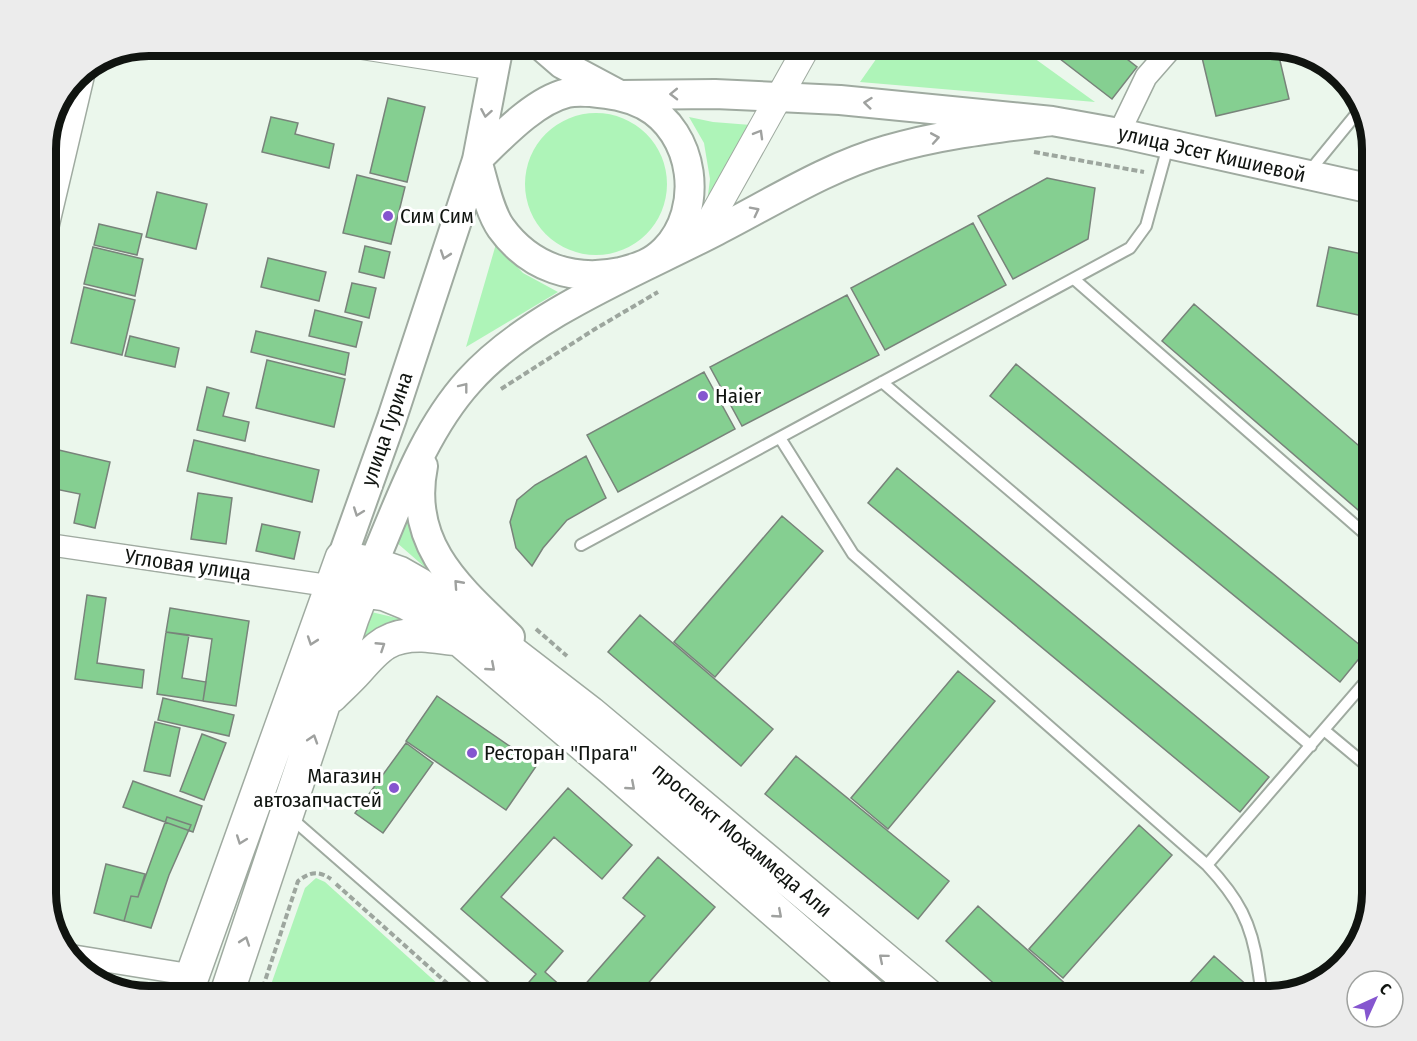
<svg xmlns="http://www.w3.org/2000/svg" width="1417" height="1041" font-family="'Fira Sans Condensed',sans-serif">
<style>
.green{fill:#aef4b8}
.building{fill:#85cf91;stroke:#78837a;stroke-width:1.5}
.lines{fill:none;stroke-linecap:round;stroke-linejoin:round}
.service-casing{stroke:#9faaa0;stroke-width:14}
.minor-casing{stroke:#9faaa0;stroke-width:24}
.tertiary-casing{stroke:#9faaa0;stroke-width:28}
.secondary-casing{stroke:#9faaa0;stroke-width:32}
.primary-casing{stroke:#9faaa0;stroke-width:36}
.path{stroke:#9da69e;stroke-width:4;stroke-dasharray:6 3;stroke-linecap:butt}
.service{stroke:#fff;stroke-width:10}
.minor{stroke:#fff;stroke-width:21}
.tertiary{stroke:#fff;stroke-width:26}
.secondary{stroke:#fff;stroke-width:28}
.primary{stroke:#fff;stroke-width:33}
.oneway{stroke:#9fa19f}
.poi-dot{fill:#8556cf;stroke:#fff;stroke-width:2}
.labels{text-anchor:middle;stroke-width:6;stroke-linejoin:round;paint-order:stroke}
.street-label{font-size:21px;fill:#101410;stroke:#fff}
.poi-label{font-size:21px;fill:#101410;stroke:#fff;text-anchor:start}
.rim{fill:none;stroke:#101410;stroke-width:8}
</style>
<rect width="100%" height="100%" fill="#ebf7ec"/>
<path class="green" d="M886,45H1016L1095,102L860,82Z
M525 184a71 71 0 1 1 142 0a71 71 0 1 1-142 0Z
M689,117L713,122L751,125L707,203L710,179L704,143Z
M496,244L523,273L558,292L466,347Z
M411,501L475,611L396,542Z
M367,611L431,626L349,664Z
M316,878L325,882L439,985V996H267L305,888Z"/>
<path class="building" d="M1042,45H1109L1137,67L1112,99Z
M1199,45H1269L1277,48L1289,99L1216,116Z
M388,98L425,107L407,182L370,173Z
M271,117L298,123L295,134L334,144L329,168L262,152Z
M357,175L405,187L391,244L343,233Z
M1047,178L1095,188L1088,239L1013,279L978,216Z
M157,192L207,204L196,249L146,237Z
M973,223L1006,285L885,350L851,288Z
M99,224L142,234L137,255L94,245Z
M365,246L390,252L384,278L359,272Z
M93,247L143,259L135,296L84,284Z
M1329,247L1372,256V318L1317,306Z
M268,258L326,272L319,301L261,287Z
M352,283L376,288L369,318L345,312Z
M84,287L135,300L122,355L71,343Z
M847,295L879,355L742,426L710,367Z
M1194,304L1372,457V522L1162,341Z
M315,310L362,322L356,347L309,336Z
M256,331L349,353L345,375L251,352Z
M130,336L179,348L175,367L125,356Z
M267,360L345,379L334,427L256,408Z
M1016,364L1366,650L1340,682L990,396Z
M704,372L735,429L618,492L587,435Z
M207,387L229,393L223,416L249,422L245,441L197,430Z
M194,440L319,470L312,502L187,471Z
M46,447L110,462L95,528L74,523L80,494L45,487Z
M586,456L606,498L567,520L543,548L532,566L516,548L510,522L517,500L535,485Z
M897,468L1269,777L1240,812L868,503Z
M198,493L232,498L226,544L191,539Z
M782,516L823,551L715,677L674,642Z
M262,524L300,532L294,559L256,551Z
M87,595L106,598L97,663L144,670L142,688L75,679Z
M170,608L249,621L236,706L203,701L212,639L166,632Z
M640,615L773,729L741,766L608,652Z
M166,632L189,635L182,678L206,682L203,701L157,694Z
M958,671L995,701L888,829L851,798Z
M437,696L537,765L506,810L406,741Z
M163,698L234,715L229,736L158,720Z
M155,722L180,728L170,776L144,771Z
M202,734L226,743L204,800L180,791Z
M406,743L433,763L383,833L355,813Z
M796,756L949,881L918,919L765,794Z
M133,781L202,806L193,832L123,807Z
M568,788L632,845L602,879L554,837L501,897L563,951L545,972L572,996H517L536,974L461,909Z
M167,817L191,825L169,875L151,928L124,921L131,896L138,897Z
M1139,825L1172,855L1063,978L1029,949Z
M45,836H50L45,862Z
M658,857L715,907L637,996H575L645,916L623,898Z
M106,864L145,874L138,897L131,896L124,921L94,913Z
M978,906L1079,996H1008L946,941Z
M1214,956L1249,987L1242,996H1178Z"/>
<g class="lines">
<g class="service-casing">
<path id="service" d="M1308,173L1362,107
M1074,279L1372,540
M882,382L1311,746
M780,438L853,554L1207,865L1372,674
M581,545L1130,248L1146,226L1168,146
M1324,730L1372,770
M290,817L495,996
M1207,865C1238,898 1252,923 1258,968C1259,977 1262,987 1260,996"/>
</g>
<g class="minor-casing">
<path id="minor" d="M1119,133L1146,77L1174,45
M45,239L85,69
M45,544L331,586
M68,955L192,975"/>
</g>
<g class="tertiary-casing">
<path id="tertiary" d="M355,45L494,67
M699,240L808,45"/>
</g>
<g class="secondary-casing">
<path id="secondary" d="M540,45L562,64L620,95L715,94L840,100L1052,121L1119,133L1372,189
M591,92C610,94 626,96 644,105C695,132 705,209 665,250C651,264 639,267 621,272C574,282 530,268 501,228C489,211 483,180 477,160C501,137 534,101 567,93C575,91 584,92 591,92Z
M423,466C407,545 459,588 510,637
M342,558L392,418L477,160L499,45
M373,564C400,501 423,432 469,381C529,314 637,272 716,231C771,203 827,167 887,150C941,134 997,128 1052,121"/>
</g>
<g class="primary-casing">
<path id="primary" d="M331,586L385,594L407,603L438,621L611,768L872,996
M331,696C339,688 349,679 357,670C378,646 389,634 423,635C436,636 448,638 460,639
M185,996L342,558L373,564L399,573L420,585L485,632L590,713L928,996
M226,996L352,618L370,571"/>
</g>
<path class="path" d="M1034,152L1144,172
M501,389L595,329L658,292
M536,629L567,656
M336,884L448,984V996
M1349,957L1351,954
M449,984L461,996
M955,989L963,996
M260,996L298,881C310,872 318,870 331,879"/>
<use href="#service" class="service"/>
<use href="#minor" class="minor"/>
<use href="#tertiary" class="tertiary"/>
<use href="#secondary" class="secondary"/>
<use href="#primary" class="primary"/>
</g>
<defs><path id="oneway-chevron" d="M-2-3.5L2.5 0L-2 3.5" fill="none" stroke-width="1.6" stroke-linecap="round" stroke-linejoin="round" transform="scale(1.5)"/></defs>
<g class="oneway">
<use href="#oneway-chevron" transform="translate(674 94) rotate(179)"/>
<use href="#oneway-chevron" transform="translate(868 103) rotate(-174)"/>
<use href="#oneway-chevron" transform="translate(486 113) rotate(100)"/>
<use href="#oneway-chevron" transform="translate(759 134) rotate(-60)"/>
<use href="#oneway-chevron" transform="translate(935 138) rotate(-10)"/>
<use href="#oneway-chevron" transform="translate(755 211) rotate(-27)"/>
<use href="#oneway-chevron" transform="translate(445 255) rotate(109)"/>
<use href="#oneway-chevron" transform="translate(464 387) rotate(-52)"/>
<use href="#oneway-chevron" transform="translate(358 512) rotate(110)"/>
<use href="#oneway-chevron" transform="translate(458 584) rotate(-132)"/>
<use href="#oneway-chevron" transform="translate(312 641) rotate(109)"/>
<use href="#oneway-chevron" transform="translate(381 646) rotate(-33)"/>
<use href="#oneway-chevron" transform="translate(491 667) rotate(41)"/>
<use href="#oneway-chevron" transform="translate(313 739) rotate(-72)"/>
<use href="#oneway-chevron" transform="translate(631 786) rotate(41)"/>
<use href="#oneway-chevron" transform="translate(241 840) rotate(110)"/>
<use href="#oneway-chevron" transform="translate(778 914) rotate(41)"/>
<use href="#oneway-chevron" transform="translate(245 941) rotate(-71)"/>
<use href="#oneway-chevron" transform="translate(883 958) rotate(-140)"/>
</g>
<g class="poi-dot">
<circle cx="388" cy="216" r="6"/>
<circle cx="703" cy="396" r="6"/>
<circle cx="472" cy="753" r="6"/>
<circle cx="394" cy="788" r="6"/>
</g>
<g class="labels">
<g class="street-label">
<text transform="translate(1212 154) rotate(13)" y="7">улица Эсет Кишиевой</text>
<text transform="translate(387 429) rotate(-71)" y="7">улица Гурина</text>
<text transform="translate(188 565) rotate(8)" y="7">Угловая улица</text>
<text transform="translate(742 840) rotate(40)" y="7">проспект Мохаммеда Али</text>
</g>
<g class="poi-label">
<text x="400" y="223">Сим Сим</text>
<text x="715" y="403">Haier</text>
<text x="484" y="760">Ресторан "Прага"</text>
<text x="382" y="783" text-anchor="end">Магазин<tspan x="382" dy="24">автозапчастей</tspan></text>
</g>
</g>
<path d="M0 0H1417V1041H0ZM149 56H1269A93 93 0 0 1 1362 149V893A93 93 0 0 1 1269 986H149A93 93 0 0 1 56 893V149A93 93 0 0 1 149 56Z" fill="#ececec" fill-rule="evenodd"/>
<path class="rim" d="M149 56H1269A93 93 0 0 1 1362 149V893A93 93 0 0 1 1269 986H149A93 93 0 0 1 56 893V149A93 93 0 0 1 149 56Z"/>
<g transform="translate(1375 999) rotate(45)"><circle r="28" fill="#ffffff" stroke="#9fa19f" stroke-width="1.5"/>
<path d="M0-4.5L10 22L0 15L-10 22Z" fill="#8556cf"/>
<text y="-9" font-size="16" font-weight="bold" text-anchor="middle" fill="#101410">С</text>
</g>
</svg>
